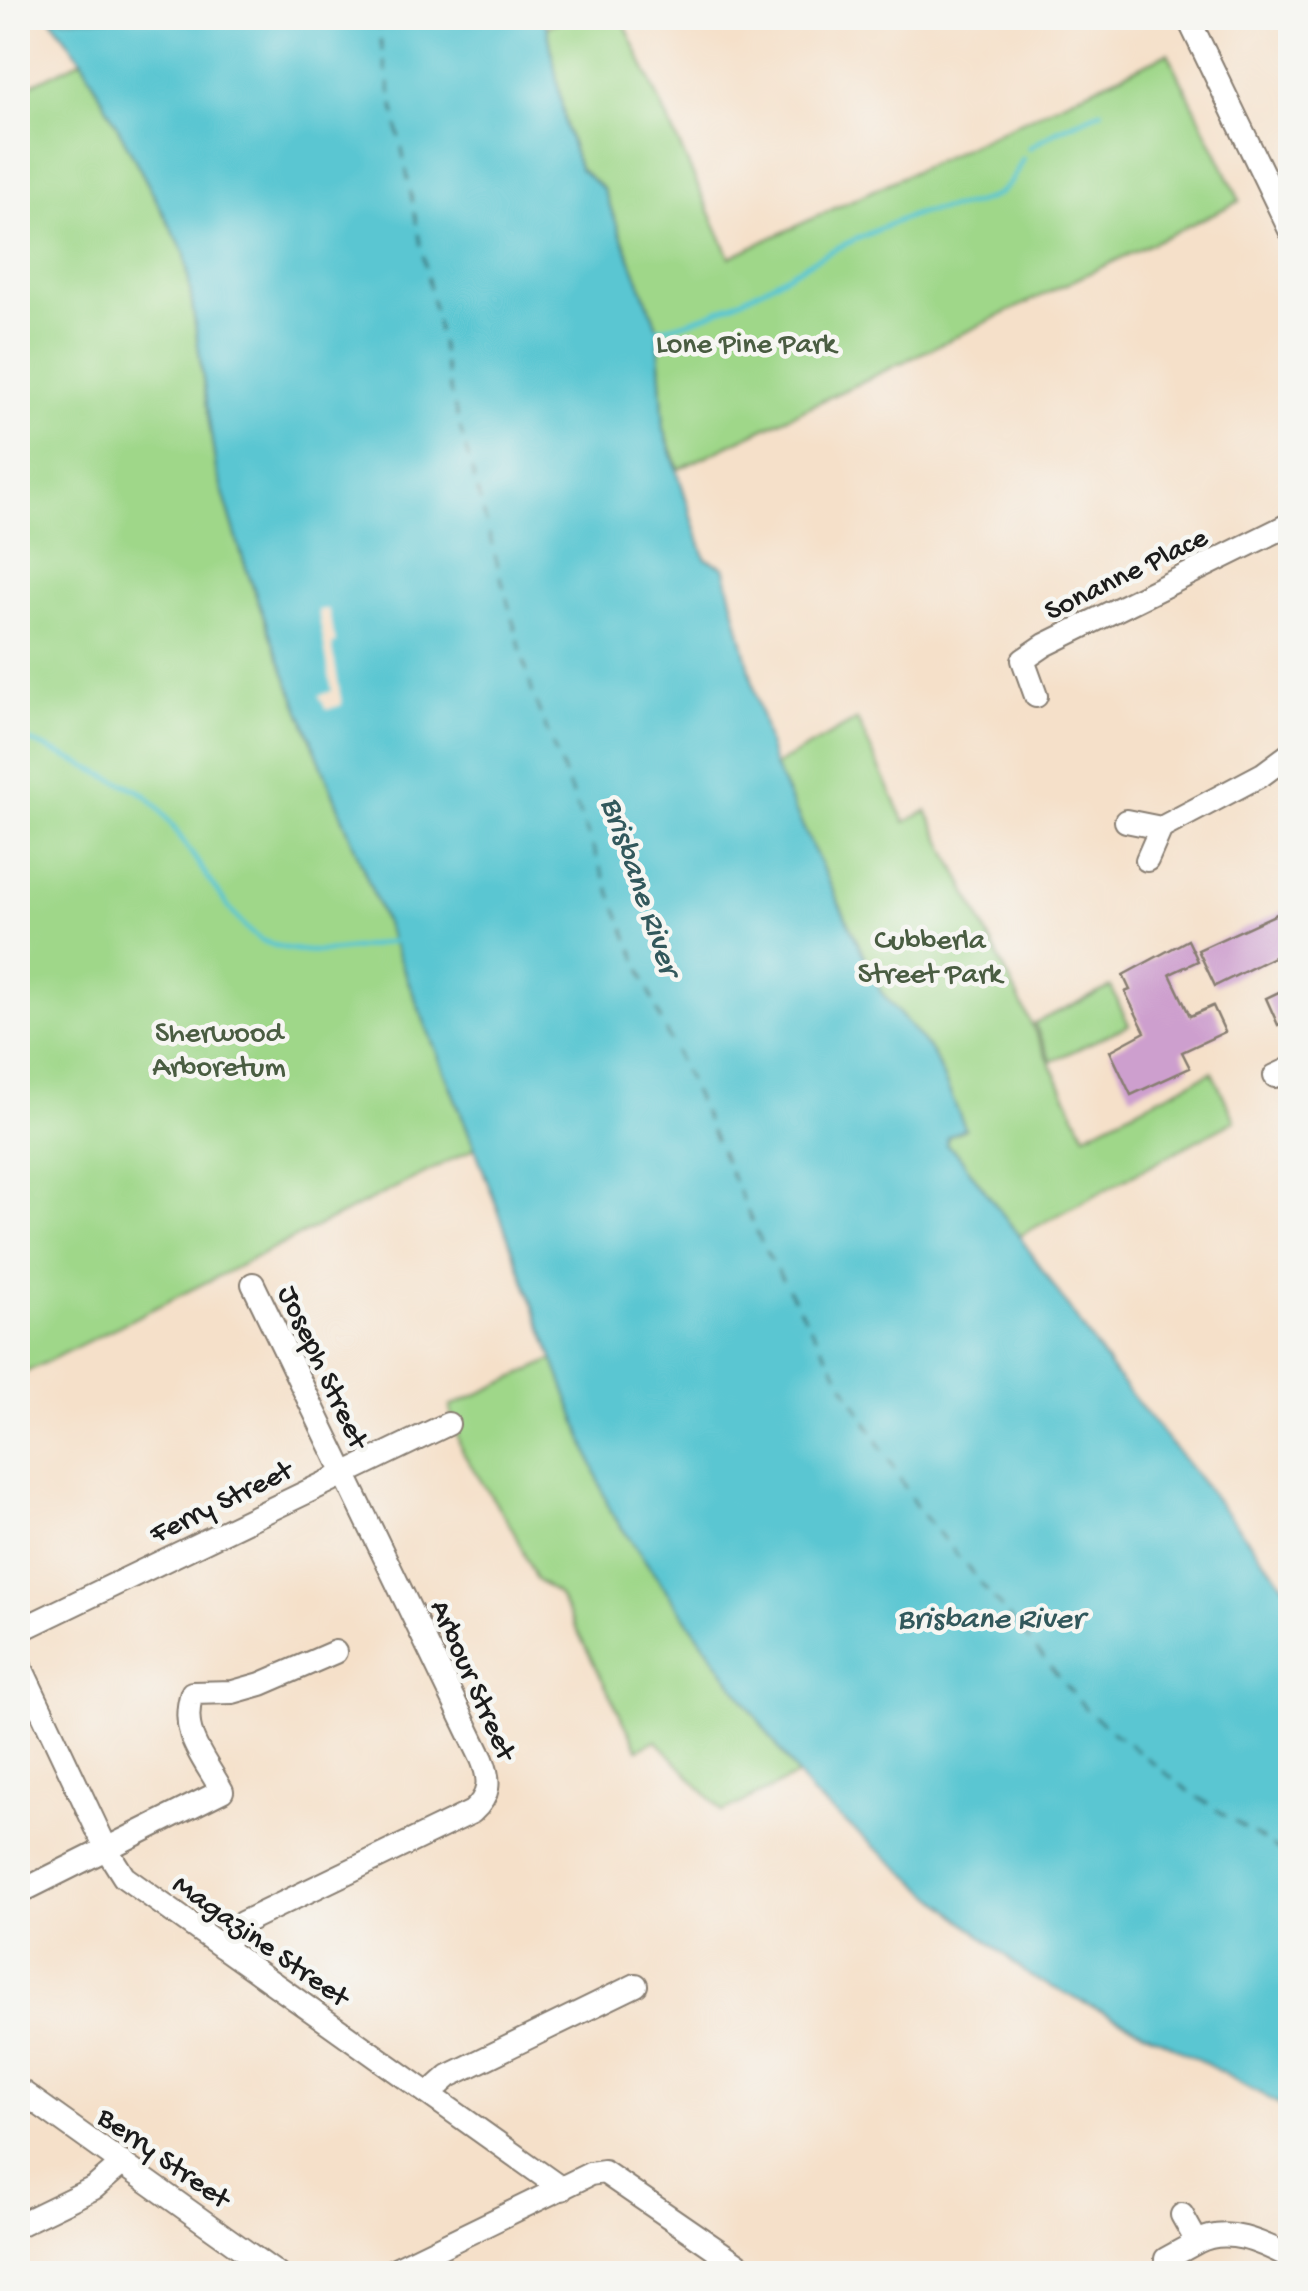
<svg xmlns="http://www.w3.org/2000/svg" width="1308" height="2291" font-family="'Gochi Hand',sans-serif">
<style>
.green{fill:#9fd789;stroke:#5e7a52;stroke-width:2.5}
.water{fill:#5ac6d2;stroke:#3b7177;stroke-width:2.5}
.pier{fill:#f5e0c9}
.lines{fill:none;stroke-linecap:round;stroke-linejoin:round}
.stream{stroke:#5ac6d2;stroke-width:5}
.ferry{stroke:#32585c;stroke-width:2.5;stroke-dasharray:12 10;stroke-linecap:butt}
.building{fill:#cd9fce}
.minor-casing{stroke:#887e72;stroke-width:26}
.minor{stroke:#fff;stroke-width:22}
.labels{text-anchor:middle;stroke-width:9;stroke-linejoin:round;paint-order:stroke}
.park-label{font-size:30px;fill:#4a5d42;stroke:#f6f6f2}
.street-label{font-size:30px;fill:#1c1c1c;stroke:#f6f6f2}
.water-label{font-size:32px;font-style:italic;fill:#32585c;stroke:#f6f6f2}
</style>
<rect width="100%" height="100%" fill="#f6f6f2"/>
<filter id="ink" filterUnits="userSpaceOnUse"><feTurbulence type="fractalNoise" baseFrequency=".01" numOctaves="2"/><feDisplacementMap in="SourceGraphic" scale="20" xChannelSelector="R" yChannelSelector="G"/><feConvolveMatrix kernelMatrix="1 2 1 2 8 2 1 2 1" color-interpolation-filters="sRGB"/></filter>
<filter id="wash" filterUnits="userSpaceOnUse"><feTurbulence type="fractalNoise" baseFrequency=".0048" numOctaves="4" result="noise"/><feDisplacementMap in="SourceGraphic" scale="40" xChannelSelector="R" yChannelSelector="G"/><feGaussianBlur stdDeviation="2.25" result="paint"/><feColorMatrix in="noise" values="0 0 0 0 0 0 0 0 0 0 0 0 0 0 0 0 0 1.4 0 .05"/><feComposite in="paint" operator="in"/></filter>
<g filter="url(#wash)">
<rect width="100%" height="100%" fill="#f5e0c9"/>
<path class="green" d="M568,18H622L730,257L1168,53L1240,201L679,469L664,429L658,329L603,189L579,168L566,128L547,26Z
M82,60L185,254L216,469L243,559L275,648L475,1148L18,1376V91Z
M857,720L905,822L927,811L1085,1134L1212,1072L1235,1120L1019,1236L956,1152L945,1145L947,1137L965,1129L933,1054L881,992L774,766Z
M1111,987L1129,1025L1052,1061L1034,1023Z
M555,1359L610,1511L798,1775L723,1812L656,1740L638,1749L558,1594L536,1580L512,1528L461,1450L450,1407Z"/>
<path class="water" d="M51,18H541L547,26L566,128L579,168L603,189L658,329L664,429L705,558L724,567L774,766L881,992L933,1054L965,1128L948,1137L946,1145L956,1152L1019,1236L1113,1372L1290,1592V2110L1170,2044L1031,1977L812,1795L610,1511L475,1148L275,648L243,559L216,469L185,254L82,60Z"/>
<path class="pier" d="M328,609L336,643L332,645L342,705L326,710L319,695L332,691L318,610Z"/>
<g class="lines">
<path class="stream" d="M1029,148L1056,131L1101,111
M658,329C723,317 773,281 831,251C853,240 877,230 900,220C931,206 965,211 996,195C1009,188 1016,173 1023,159
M18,737C49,748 78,762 108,777C121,783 139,788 149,798C183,830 229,924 263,941C304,960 356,949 398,940"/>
<path class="ferry" d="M376,18L450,391L534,698L661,1021L766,1252L916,1506L1090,1714L1190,1792L1290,1858"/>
</g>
<g id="blocks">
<path class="building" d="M1290,908V949L1215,986L1198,950Z
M1188,940L1198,961L1170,974L1190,1016L1213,1006L1225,1032L1182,1052L1190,1068L1131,1095L1110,1051L1145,1032L1125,992L1130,990L1123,975Z
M1283,990L1290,1005V1019L1278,1025L1266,998Z"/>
</g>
</g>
<g filter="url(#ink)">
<use href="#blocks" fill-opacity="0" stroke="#887e72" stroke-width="2.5"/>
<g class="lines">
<g class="minor-casing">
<path id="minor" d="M1188,18L1290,230
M1036,696L1023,660L1045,645L1290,524
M1126,821L1161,828
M1147,860L1161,828L1263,774L1290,754
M1275,1076L1290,1069
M18,1631L448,1424
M18,1661L107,1850L124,1877L562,2189
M18,1893L222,1791C203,1756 179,1734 192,1693L233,1692L261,1684L335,1652
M222,1947L242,1923L472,1812C490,1796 491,1781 482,1759L253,1284
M18,2089L277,2274
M429,2094L449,2076L636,1985
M18,2225L94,2188L123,2163
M1197,2242C1227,2226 1261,2242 1290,2257
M1166,2259L1197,2242L1182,2215
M385,2274L590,2174L604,2172L752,2274"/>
</g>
<use href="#minor" class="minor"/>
</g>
</g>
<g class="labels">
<g class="park-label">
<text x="746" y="352">Lone Pine Park</text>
<text x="930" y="948">Cubberla<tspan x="930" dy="34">Street Park</tspan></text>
<text x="219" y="1041">Sherwood<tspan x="219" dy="34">Arboretum</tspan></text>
</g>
<g class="street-label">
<text transform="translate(1125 572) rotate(-26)" y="10">Sonanne Place</text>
<text transform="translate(325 1366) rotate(65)" y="10">Joseph Street</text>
<text transform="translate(220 1500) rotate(-26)" y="10">Ferry Street</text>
<text transform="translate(475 1679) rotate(66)" y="10">Arbour Street</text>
<text transform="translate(262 1939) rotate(35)" y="10">Magazine Street</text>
<text transform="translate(165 2156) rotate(35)" y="10">Berry Street</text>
</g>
<g class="water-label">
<text transform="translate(643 885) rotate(71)" y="11">Brisbane River</text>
<text x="990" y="1627">Brisbane River</text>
</g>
</g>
<rect width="1308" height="2291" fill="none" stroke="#f6f6f2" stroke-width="60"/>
</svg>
